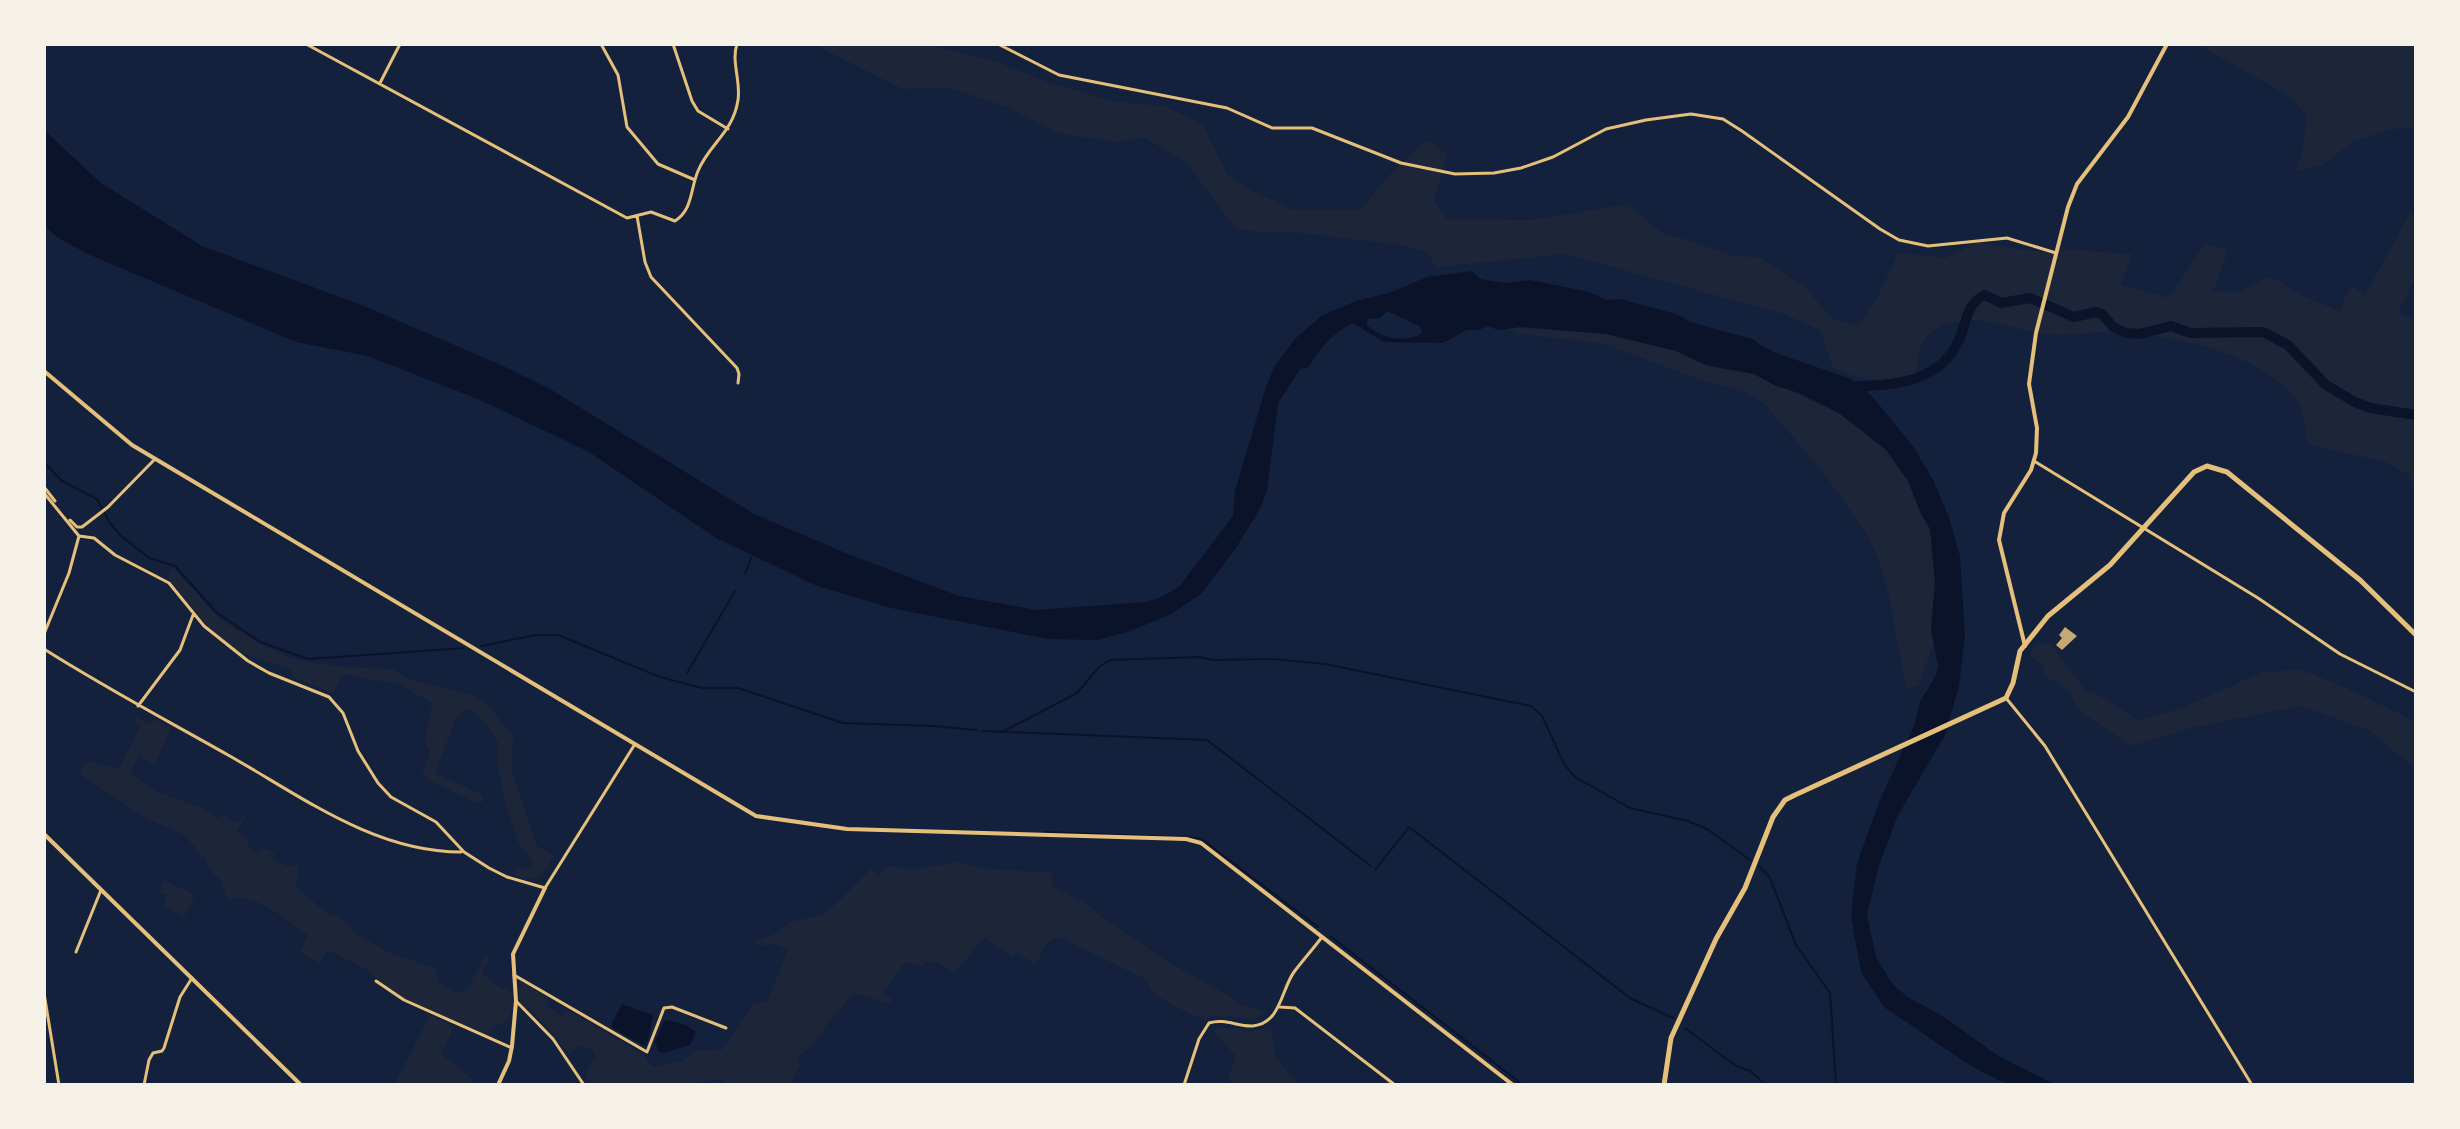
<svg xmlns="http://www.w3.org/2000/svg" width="2460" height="1129" font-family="Ubuntu,sans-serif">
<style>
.green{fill:#1d2539}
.water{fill:#0b132b;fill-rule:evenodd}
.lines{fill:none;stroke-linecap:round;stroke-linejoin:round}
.stream{stroke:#0b132b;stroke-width:2}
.river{stroke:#0b132b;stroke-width:10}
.building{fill:#c6a872}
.minor{stroke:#e5c07b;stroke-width:3}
.tertiary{stroke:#e5c07b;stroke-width:4}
.secondary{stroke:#e5c07b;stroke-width:4}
.primary{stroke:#e5c07b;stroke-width:5}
</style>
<rect width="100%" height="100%" fill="#14213d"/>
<path class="green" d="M813,44H925L995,61L1052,84L1118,102L1164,106L1202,124L1227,174L1246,188L1294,210H1360L1392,172L1427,140L1447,154L1434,201L1447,219L1533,220L1628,204L1663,234L1692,241L1732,256L1759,257L1806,288L1832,319L1858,326L1877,298L1898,253L1946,258L1977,242L2033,251L2058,249L2132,254L2121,285L2169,298L2205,243L2228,251L2213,292L2240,291L2270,276L2303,296L2339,311L2351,285L2365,295L2410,213L2416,217V276L2398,313L2416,320V496L2408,474L2385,462L2307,444C2305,432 2305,412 2298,402C2261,349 2163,334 2103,332C2086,332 2070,336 2054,335C2019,333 1981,311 1946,324C1918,334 1919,353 1915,378C1888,384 1856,381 1832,366L1820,330L1784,314L1565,254L1436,267L1427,252L1403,245L1292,232H1258L1235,228L1187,163L1145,138L1116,142L1061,134L1007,107L950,88L903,89Z
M2197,44H2416V127L2387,130L2354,141L2322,165L2295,172L2302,153L2307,116L2289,96Z
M1521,327L1606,334L1676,351L1706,366L1754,374L1839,413L1886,450L1908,481L1921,514L1930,529L1933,543L1935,582L1931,629L1933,644L1919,685L1906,689L1890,600L1879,560L1866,533L1826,476L1764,403L1740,389L1709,383L1604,344L1514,333L1511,328Z
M173,568L221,620L269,648L293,659L315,663L344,667L393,669L410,680L472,695L487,704L513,736L512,772L537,846L554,855C541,877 542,882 515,876V870L529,868L533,863L518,842L506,806L498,768V743L490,729L472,710L465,709L456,718L435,773L483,795V801L478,804L429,780L422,774L431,752L425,743L432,703L401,685L343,674L333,693L293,677L291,670C277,664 262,661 249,656C212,640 193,606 167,578Z
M2049,642L2087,692L2095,693L2138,720L2179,709L2263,672L2302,670L2353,691L2416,722V769L2370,731L2301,706L2195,727L2131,746L2078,710L2069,691L2044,675L2043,666L2030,655L2034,645Z
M137,717L150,724L155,719L171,728L154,765L139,754L130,773L157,792L200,807L219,819L223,815L238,823L243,814L245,816L237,831L248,840L249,848L257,854L263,848L274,853L275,861L290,867L294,864L299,867L296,887L328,914L344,920L357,935L392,954L435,968L440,984L457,993L468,989L484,955L488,956L490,962L482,969C485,980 495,984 503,989L509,988C517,1005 512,1022 494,1026L486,1037L407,1001L387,989L368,970L328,950L319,963L300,952L308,936C289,922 255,892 231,899L226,897L222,882L209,869L206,860L184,835L142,816L81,775L80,769L90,761L113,768L120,766L140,727L133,720Z
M959,862L983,868L1052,873L1053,887L1086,903L1102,917L1170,963L1231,997L1240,1004L1266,1013L1253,1020L1221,1015L1204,1019L1180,1009L1154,994L1145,979L1059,937L1047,942L1036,964L1016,953L1013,957L984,937L955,973L937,962L928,961L920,966L905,962L883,993L892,999L890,1003L852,993L837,1015L834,1014L815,1042L796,1059L801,1064L790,1085H723L724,1081L719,1079L684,1085H591L585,1074L596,1057L593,1050L580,1046L569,1054L542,1021L519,1000V980L547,997L548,1007L561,1016L568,1010L645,1056L650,1065L655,1067L683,1061L694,1051L722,1050L754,1003L767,1001L788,950L775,944L757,946V941L777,933L790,922L825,914L871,869L879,876L888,866L914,869Z
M164,880L195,895L184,917L163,906L167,896L160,893Z
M430,1015L454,1027L441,1054L473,1079L470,1085H394Z
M1218,1027L1249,1031L1270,1028L1277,1060L1300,1085H1234L1228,1080L1236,1056L1213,1032Z"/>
<path class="water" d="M44,130L101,183L202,246L364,306L501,365L550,389L754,514L848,554L959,596L1036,610L1146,602L1161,597L1179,587L1233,516L1235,491L1265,390L1274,367L1296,338L1321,316L1356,301L1389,293L1427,277L1472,271L1480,279L1505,283L1530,280L1589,292L1606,300L1620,299L1676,314L1691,322L1755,340L1760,345L1779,354L1851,379L1871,395L1913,446L1933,480L1949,517L1960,556L1965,635L1959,686L1945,735L1897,817L1879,866L1867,915L1876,957L1893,985L1909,998L1941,1015L1997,1055L2056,1085H2009L1971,1066L1884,1007L1861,972L1851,916L1857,863L1880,800L1914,726L1920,702L1936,675L1938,666L1931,629L1935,582L1930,529L1921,514L1908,481L1886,450L1839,413L1799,393L1776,386L1754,374L1706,365L1676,351L1606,334L1521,327L1498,330L1488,326L1479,330H1467L1443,343L1384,342L1353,323C1333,332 1319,349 1309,367L1300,369L1278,403L1267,490L1261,507L1236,548L1201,594L1170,615L1127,632L1097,640L1048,639L891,608L817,586L716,538L589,452L480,400L368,356L296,342L90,255L58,238L44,225ZM1387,311L1419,326L1423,333C1406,344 1379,338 1366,324L1368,319L1380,318Z
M622,1004L653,1015L647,1044L644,1046L612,1028V1023Z
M668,1020L686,1025L696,1032L690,1045L664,1053L659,1052L655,1042L664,1021Z"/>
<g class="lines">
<path class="stream" d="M44,462L62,481L97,499L110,523L120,535L149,558L175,566L217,613L260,642L308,659L464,648
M745,574L752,556
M481,646L536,635H558L660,677L702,688H738L843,723L932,726L977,730
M687,673L735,591
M982,731L1207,740L1371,866
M1004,731L1077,693L1099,667L1110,660L1199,657L1213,660L1272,659L1325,664L1531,706L1542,716L1564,764L1575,777L1630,808L1688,821L1707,829L1750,860
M1044,832L1200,838L1318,927
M1759,866L1770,878L1796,945L1830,993L1836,1085
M1375,870L1409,827L1630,998L1673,1018
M1330,936L1523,1085
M1685,1028L1736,1066L1750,1071L1766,1085"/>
<path class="river" d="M1847,387C1888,385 1938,385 1958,342C1967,324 1965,304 1985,295L2001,303L2030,298L2074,317L2096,312L2102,314L2113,327L2126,333L2140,334L2171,326L2191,333L2263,332L2288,345L2326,385L2355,402L2370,408L2416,415"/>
</g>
<path class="building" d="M2065,627L2077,636L2062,650L2056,645L2062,638L2059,635Z"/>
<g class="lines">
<path class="minor" d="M306,44L627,218L651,212L675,221C693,209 690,190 698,171C709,144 733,133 738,100C741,82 731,61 737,44
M601,44L618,75L627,127L658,164L695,180
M673,44L692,101L698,111L728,129
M998,44L1059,75L1227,108L1272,128H1312L1401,163L1455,174L1494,173L1521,168L1553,157L1606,129L1646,120L1691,114L1723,119L1742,131L1880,229L1899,240L1928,246L2007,238L2056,253
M380,83L400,44
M637,216L645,262L651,277L737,368L739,374L738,383
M2034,461L2258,598L2340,654L2416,692
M44,487L55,501
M44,493L79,536L69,573L44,634
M70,520L77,527H82L108,507L155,459
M79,536L94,538L115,555L169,583L204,626L248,661L269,673L329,697L343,713L358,751L378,783L391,797L436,822L464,852L489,868L507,877L545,888L635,744
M44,649C104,687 166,720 228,755C301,796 374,852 461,852
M2006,698L2045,746L2252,1085
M138,706L180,650L193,615
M76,952L101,890
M514,975L647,1052L664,1008L672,1007L726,1028
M376,981L404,1000L512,1048
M44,993L59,1085
M516,1001L553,1039L584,1085
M1280,1007L1295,1008L1395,1085
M144,1085L149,1060L153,1053L162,1051L164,1048L180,997L192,978
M1184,1085L1199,1039L1209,1023C1225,1018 1238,1027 1253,1026C1281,1023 1281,990 1294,972C1303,960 1313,949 1322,937"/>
<path class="tertiary" d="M44,371L132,445L756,816L847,829L1186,839L1201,843L1513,1085
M44,834L301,1085
M498,1085L509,1061L512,1046L516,1001L513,954L545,888"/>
<path class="secondary" d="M2025,646L1999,540L2004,513L2031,470L2036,453L2037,428L2029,384L2036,333L2068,207L2077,184L2128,117L2167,44"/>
<path class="primary" d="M1664,1085L1671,1038L1716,939L1745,888L1773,817L1785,800L1795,795L2006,698L2013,683L2020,651L2048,616L2110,565L2194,472L2207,466L2227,472L2360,580L2416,635"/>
</g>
<rect width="2460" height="1129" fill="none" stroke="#f6f1e7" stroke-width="92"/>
</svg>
